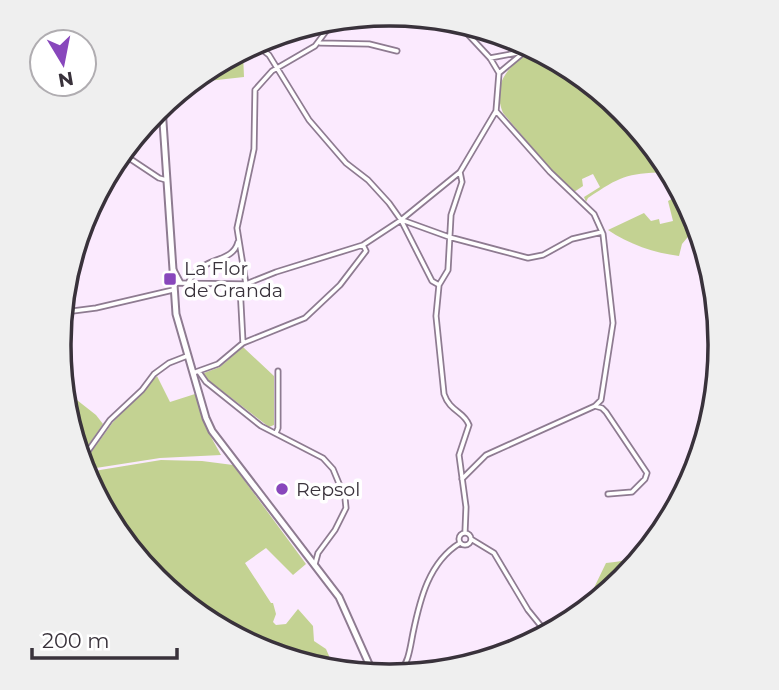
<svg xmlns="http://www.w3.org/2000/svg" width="779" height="690" font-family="Montserrat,sans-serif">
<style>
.green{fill:#c3d292}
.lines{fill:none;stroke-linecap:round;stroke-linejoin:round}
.street-casing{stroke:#8e7b91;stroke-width:7}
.secondary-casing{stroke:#8e7b91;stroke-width:9}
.street{stroke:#fff;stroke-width:3.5}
.secondary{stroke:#fff;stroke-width:5}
.poi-dot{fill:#8847bc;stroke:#fff;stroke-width:2.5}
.labels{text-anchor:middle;stroke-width:7;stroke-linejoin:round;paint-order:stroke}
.poi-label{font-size:19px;fill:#39323b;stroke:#fff;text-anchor:start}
.rim{fill:none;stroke:#39323b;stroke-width:3.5}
</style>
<rect width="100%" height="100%" fill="#fbeafe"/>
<path class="green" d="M532,49L624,111L665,172C625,174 621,176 588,198L586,202L584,197L600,187L593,174L582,179L583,186L574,192L554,173L503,113C491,83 509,66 532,49Z
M243,53L244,77L199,82Z
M679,195L695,219L697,226L682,244L679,256C655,253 628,244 608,230L644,213L651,221L659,219L660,224L673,221L668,201Z
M243,347L274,376V425L269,427L203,376L204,373L220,367Z
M157,376L170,402L195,394L206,428L221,455L160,458L83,470L82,465L113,422Z
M68,393L96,415L103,424L81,456Z
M161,460L202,461L233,465L306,564L293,575L266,548L245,563L271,603H273L276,614L273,622L276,625L286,624L298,609L313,626L314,641L326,649L333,665L262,651L155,579L86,474L100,470Z
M652,537L623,579L590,601L592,592L606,563C632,561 636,556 652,537Z"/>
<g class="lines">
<g class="street-casing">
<path id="street" d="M463,29L490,58L499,73
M320,43L369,44L397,51
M255,44L269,55L309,120L346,163L368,180L389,203L401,220L432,281L439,285L436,316L444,394C450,412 464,411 469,425L459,455L466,507L465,532
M490,58L522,52
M126,156L159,178L166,180
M402,220L449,237L528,258L543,255L572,239L602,232
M174,270L181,283
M173,283L246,284L276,272L363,245L401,220L460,172L496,111L499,73L529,48
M188,283C202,254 232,265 238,242
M246,284L237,228L254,149L255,90L272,71L315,46L330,26
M439,285L448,270L451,215L462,182L460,172
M240,286L243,343
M65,312L96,308L173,290
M199,372L206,382L261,426L323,458L333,469L345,498L346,508L335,530L318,553L315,564
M193,373L218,364L243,343L305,318L340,285L366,251L363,245
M595,406L602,408L606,412L647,473L645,479L632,492L608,494
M276,433L278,428V371
M81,461L110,420L142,390L154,374L169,363L187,356
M462,479L486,455L595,406L601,400L613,323L603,234L594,214L550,172L496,111
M459 539a6 6 0 1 1 12 0a6 6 0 1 1-12 0Z
M471,539L494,553L528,610L545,631
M399,674C409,662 410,648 413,633C420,599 429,562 460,543"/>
</g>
<g class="secondary-casing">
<path id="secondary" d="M162,107L176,314L206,418L212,431L339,597L373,673"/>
</g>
<use href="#street" class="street"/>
<use href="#secondary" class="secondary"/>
</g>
<g class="poi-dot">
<rect x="163" y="272" width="14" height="14" rx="3.5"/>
<circle cx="282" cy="489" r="7"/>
</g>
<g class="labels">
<g class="poi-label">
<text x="184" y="275">La Flor<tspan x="184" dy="22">de Granda</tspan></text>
<text x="296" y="496">Repsol</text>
</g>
</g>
<path d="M0 0H779V690H0ZM389 26H390A318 318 0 0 1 708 344V346A318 318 0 0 1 390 664H389A318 318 0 0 1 71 346V344A318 318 0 0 1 389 26Z" fill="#efefef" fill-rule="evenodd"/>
<path class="rim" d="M389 26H390A318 318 0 0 1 708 344V346A318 318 0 0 1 390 664H389A318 318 0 0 1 71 346V344A318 318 0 0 1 389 26Z"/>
<g transform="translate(63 63) rotate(170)"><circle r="33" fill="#ffffff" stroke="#b0adb1" stroke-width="2"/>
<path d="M0-5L12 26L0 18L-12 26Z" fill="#8847bc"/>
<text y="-10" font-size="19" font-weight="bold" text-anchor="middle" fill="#39323b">N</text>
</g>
<path d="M32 648v10h145v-10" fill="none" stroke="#39323b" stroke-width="3.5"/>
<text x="42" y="648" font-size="21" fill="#39323b" stroke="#ffffff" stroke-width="5" paint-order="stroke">200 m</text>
</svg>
